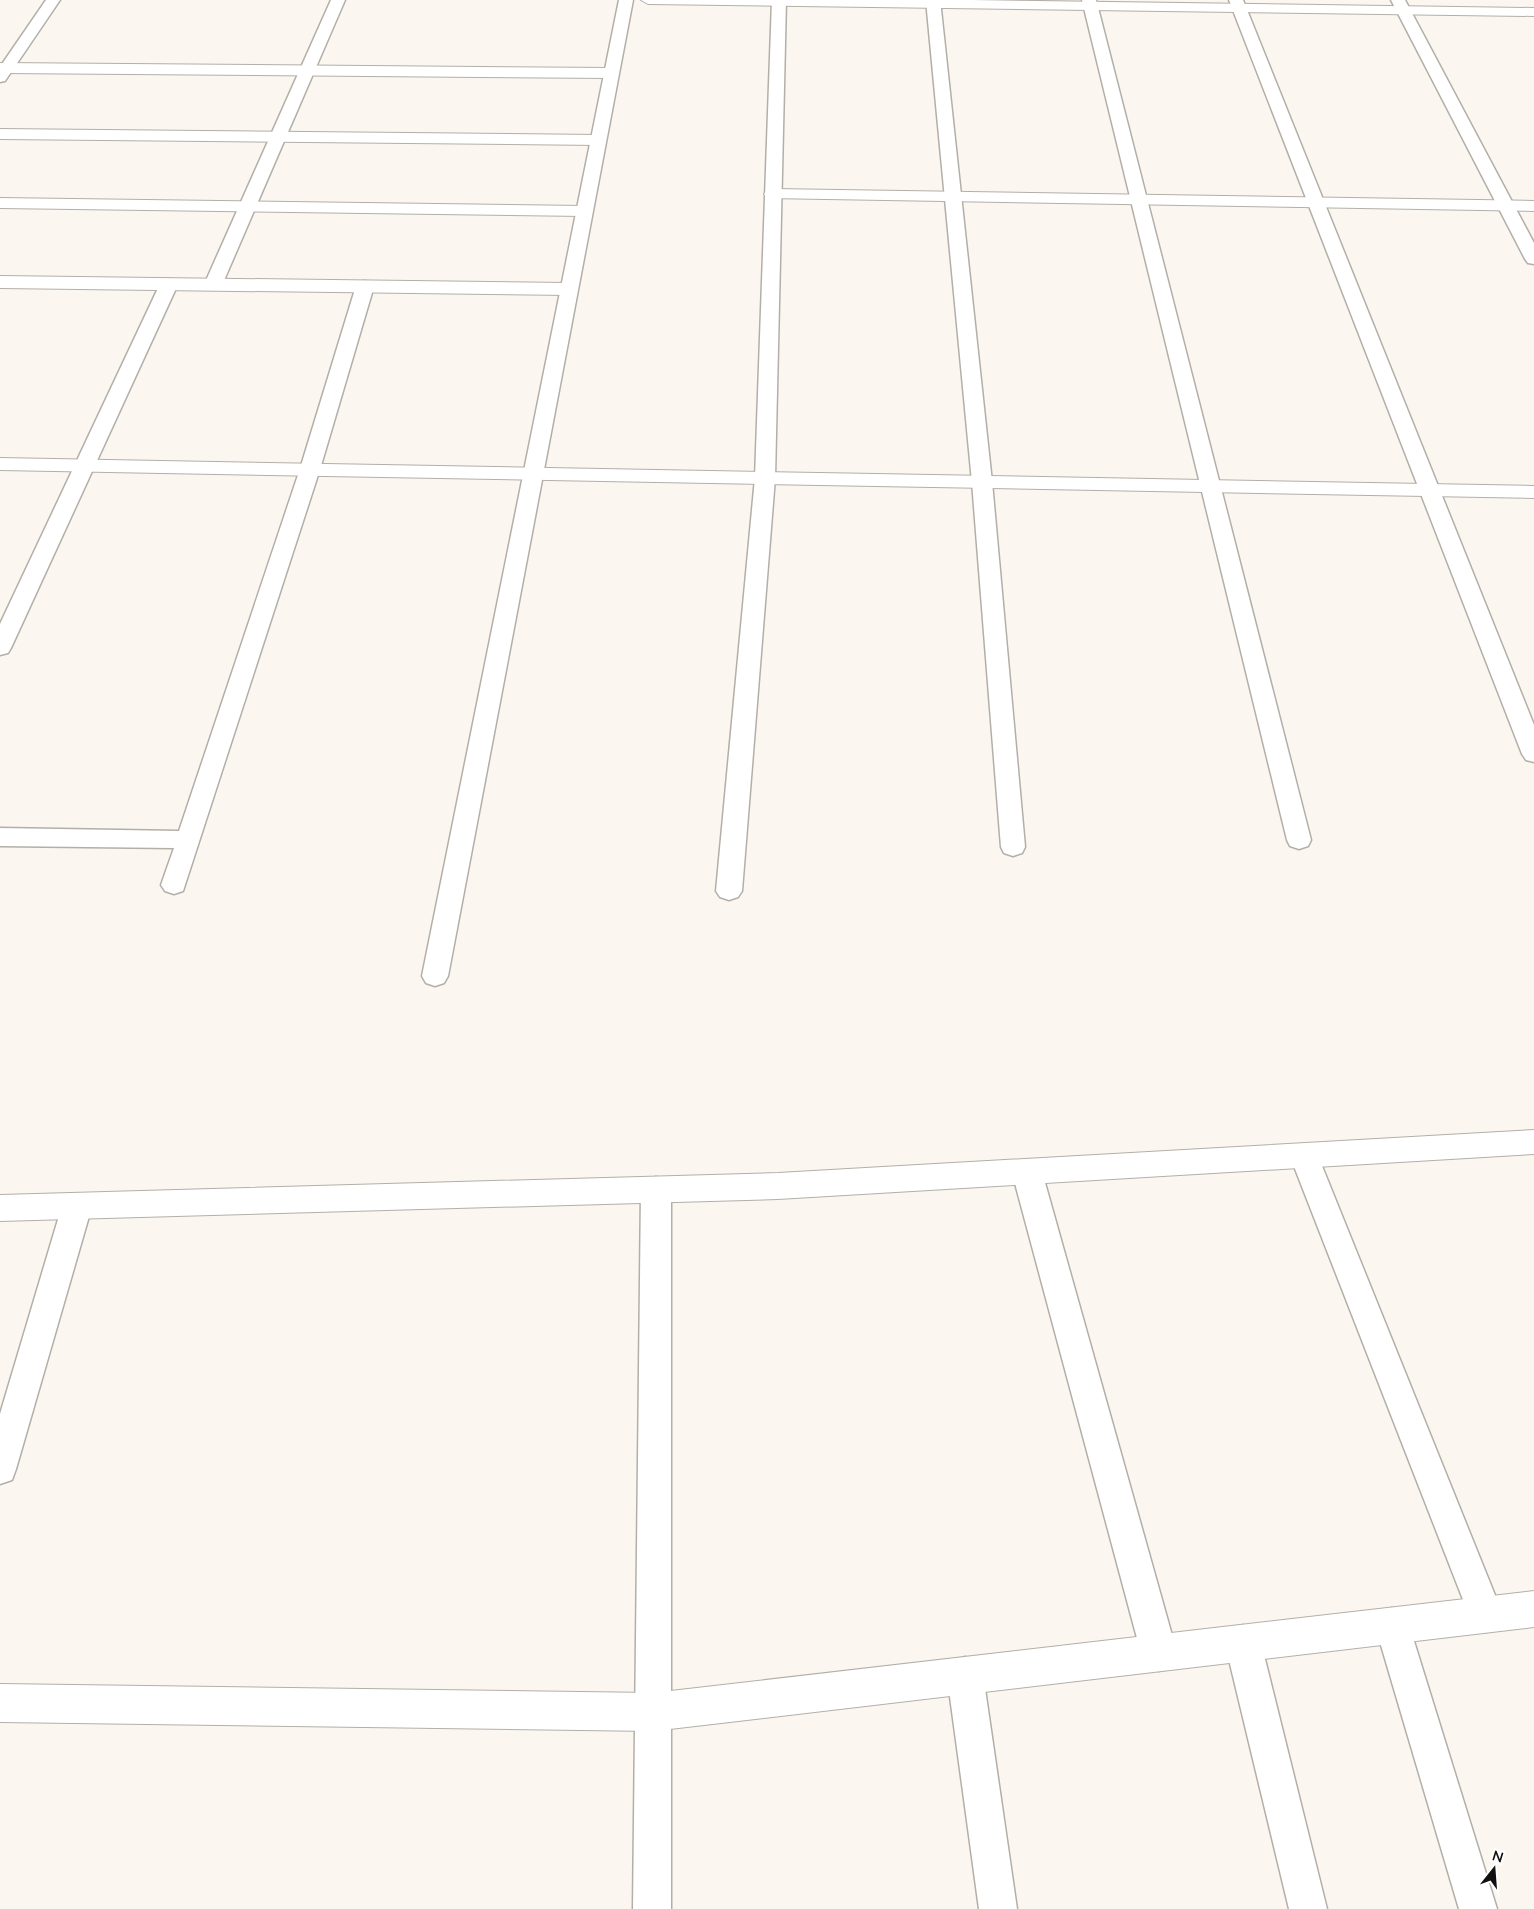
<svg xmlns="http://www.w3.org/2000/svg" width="1534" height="1909" font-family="Lato,sans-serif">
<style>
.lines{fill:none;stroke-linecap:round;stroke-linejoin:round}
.lane-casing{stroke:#b3afa8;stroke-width:3}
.street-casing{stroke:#b3afa8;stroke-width:2}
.lane{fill:#fff;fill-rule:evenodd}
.street{fill:#fff;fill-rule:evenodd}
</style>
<rect width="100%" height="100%" fill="#fbf7f0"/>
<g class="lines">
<g class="lane-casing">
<path id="lane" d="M46,0H60L5,81L0,82V67Z
M331,0H345L222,285L219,289H207L204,285Z
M619,0H633L448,976L444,983L435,986L426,983L422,976Z
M772,0H786L775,478L742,891L738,897L729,900L720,897L716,891L755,478Z
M926,0H940L992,482L1025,847L1022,853L1013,856L1004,853L1001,847L972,482Z
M1082,0H1096L1311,840L1308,846L1299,849L1290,846L1287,840Z
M1229,0H1243L1534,725V762L1526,760L1522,754Z
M1391,0H1405L1534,243V264L1528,263L1525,259Z
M169,279L175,280L178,284L11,648L8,653L0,655V624L160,284L163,280Z
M365,281L371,282L374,286L320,469L183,891L174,894L165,891L161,885L174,848L0,846V828L179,831L300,469L356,286L359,282Z
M1304,1144L1314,1148L1318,1156L1503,1615L1498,1627L1486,1632L1474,1627L1469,1615L1290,1156L1294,1148Z
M1027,1160L1037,1164L1042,1172L1177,1653L1171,1665L1159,1671L1147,1665L1141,1653L1012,1172L1017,1164Z
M656,1177L666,1180L671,1189V1909H633L641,1189L646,1180Z
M77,1194L87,1197L92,1206L16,1469L12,1480L0,1484V1414L62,1206L67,1197Z
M1392,1608L1404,1613L1409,1625L1497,1909H1459L1375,1625L1380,1613Z
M1243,1625L1255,1631L1261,1643L1327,1909H1289L1225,1643L1231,1631Z
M965,1657L978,1662L983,1675L1017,1909H979L947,1675L952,1662Z"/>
</g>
<g class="street-casing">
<path id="street" d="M641,0H971L1534,8V16L648,4Z
M0,63L611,68L619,73L611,78L0,73Z
M0,129L598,135L606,140L598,145L0,139Z
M773,189L1534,201V211L767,198L764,194L767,190Z
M0,198L584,206L590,207L593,211L590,215L584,216L0,208Z
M0,276L569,283L576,285L578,289L576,293L569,295L0,288Z
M0,458L1534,486V498L0,470Z
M1534,1130V1154L778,1199L0,1221V1195L778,1173Z
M1534,1591V1627L653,1731L0,1722V1684L653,1693Z"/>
</g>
<use href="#lane" class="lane"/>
<use href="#street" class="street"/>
</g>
<g transform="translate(1494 1869) rotate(17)" stroke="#ffffff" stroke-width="4" paint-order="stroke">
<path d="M0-4L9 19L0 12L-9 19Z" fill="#11100e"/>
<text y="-8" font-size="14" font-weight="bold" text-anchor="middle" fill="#11100e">N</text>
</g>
</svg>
